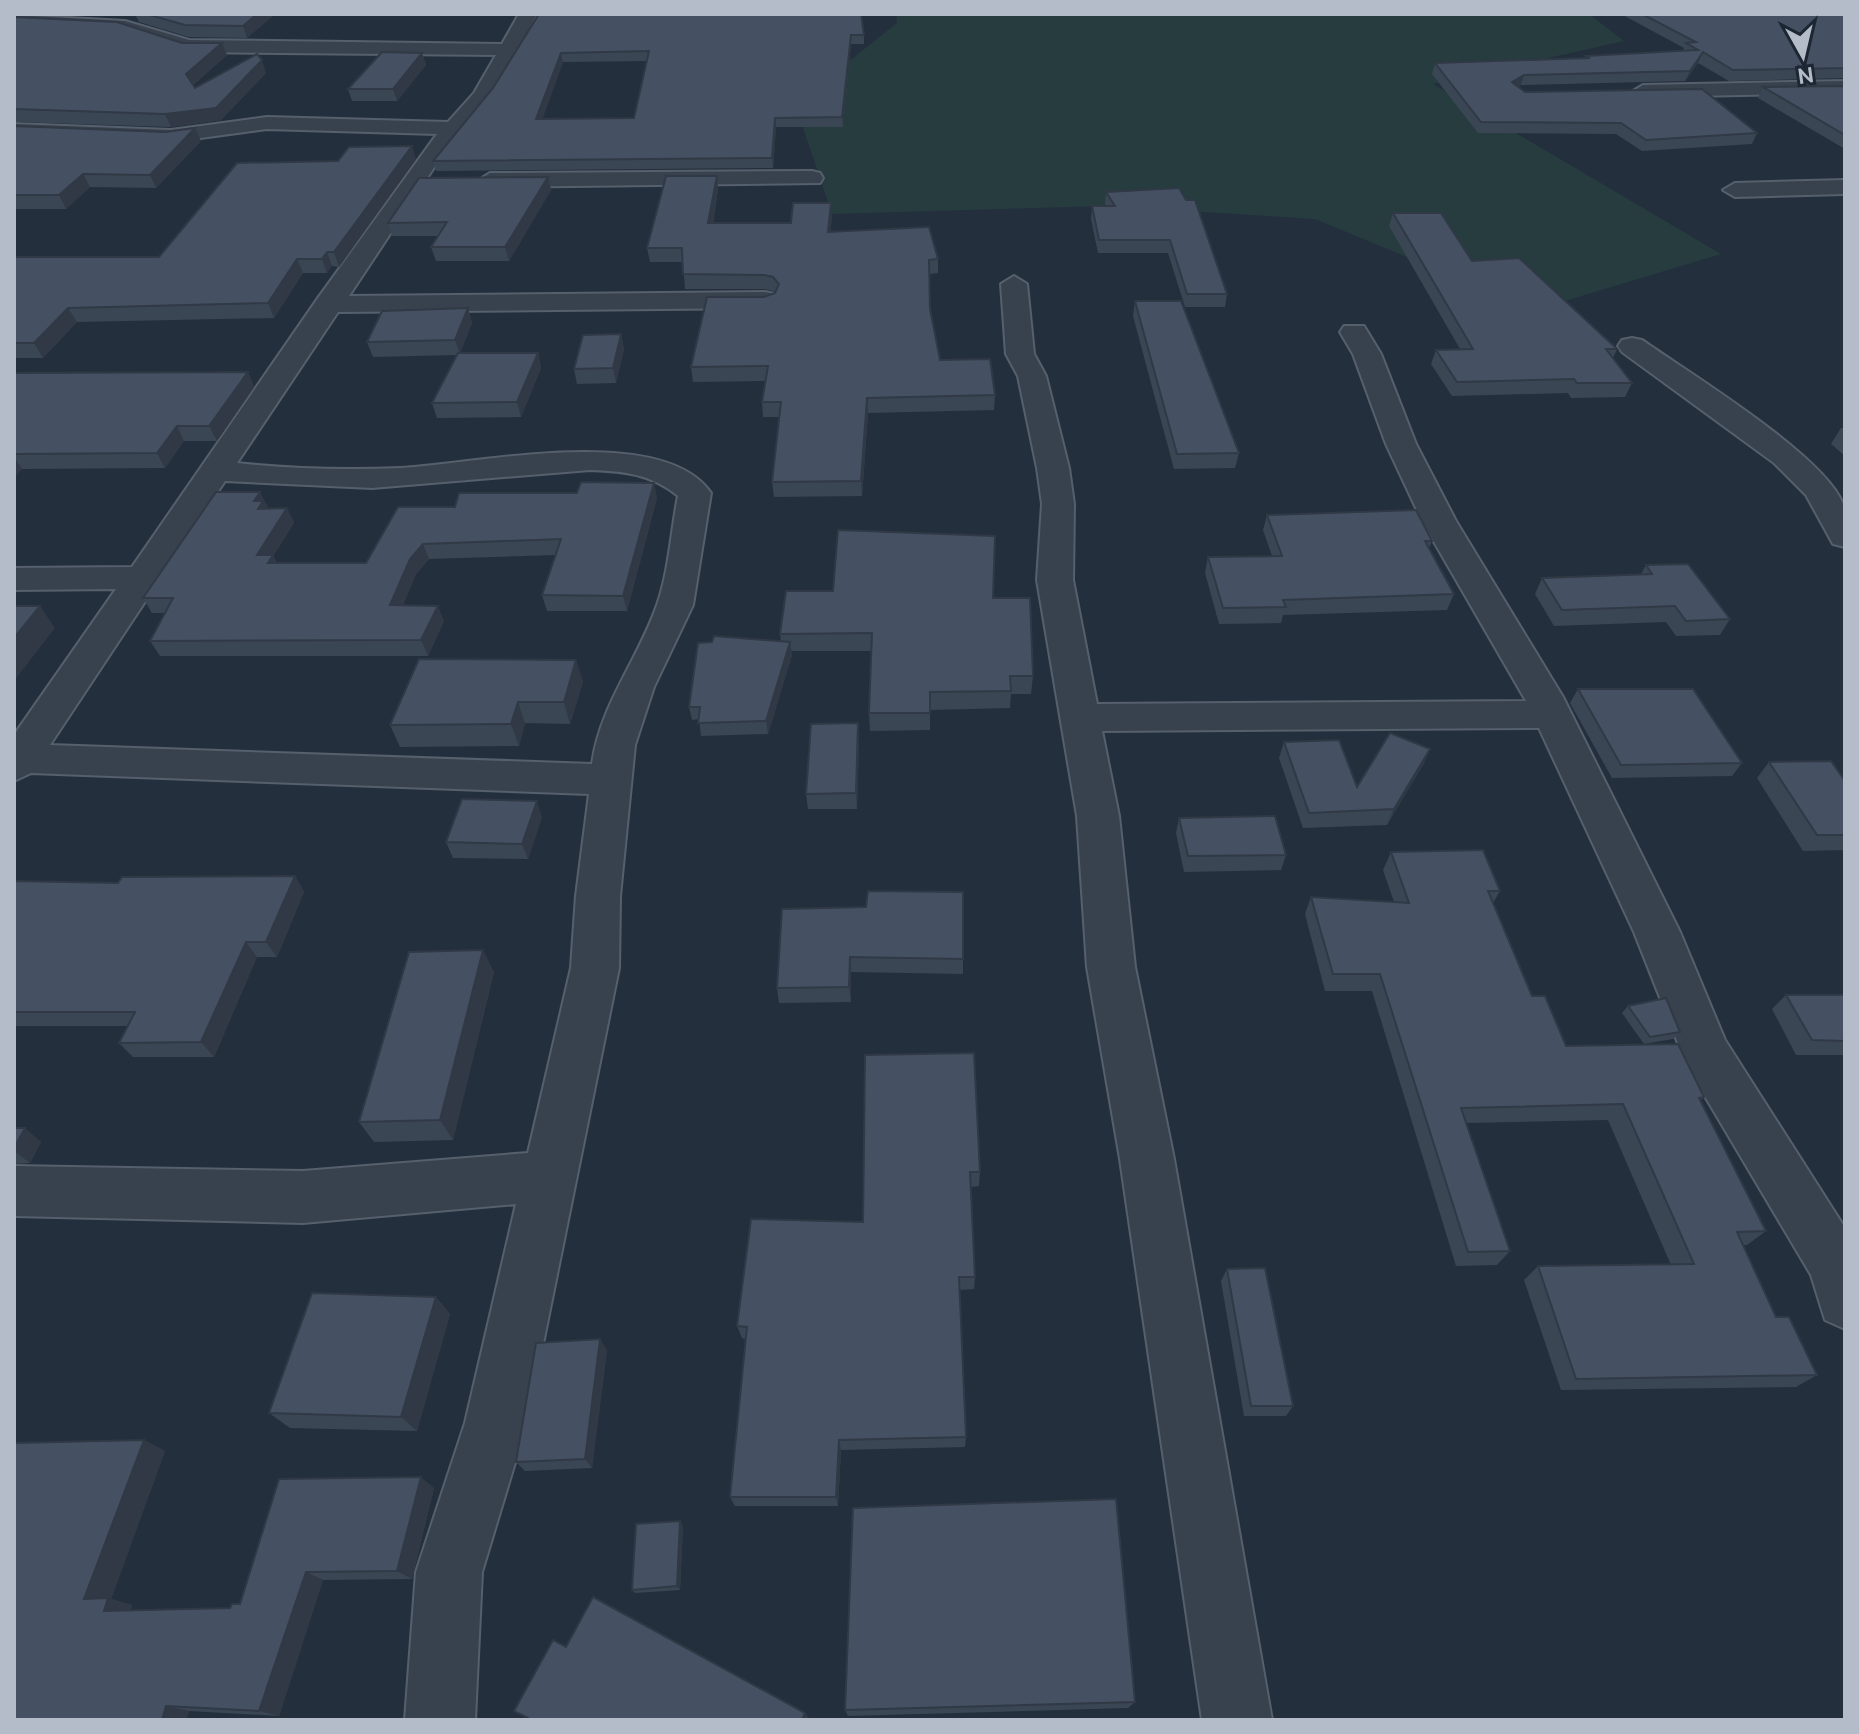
<svg xmlns="http://www.w3.org/2000/svg" width="1859" height="1734" font-family="Ubuntu,sans-serif">
<style>
.green{fill:#263c3f}
.lines{fill:none;stroke-linecap:round;stroke-linejoin:round}
.minor-casing{stroke:#565f6c;stroke-width:4}
.minor{fill:#38414e;fill-rule:evenodd}
.wall{fill:#3b4654;fill-rule:evenodd}
.shaded-wall{fill:#303945}
.building{fill:#455162;stroke:#303945;stroke-width:2;fill-rule:evenodd}
</style>
<rect width="100%" height="100%" fill="#242f3e"/>
<path class="green" d="M896,14H1589L1624,41L1433,84L1721,254L1535,310L1315,219L1105,206L832,214L795,104L897,23Z"/>
<g class="lines">
<g class="minor-casing">
<path id="minor" d="M519,14H537L493,96L445,151L349,296L765,292L774,294L778,300L774,306L765,308L338,312L237,463C292,469 346,470 401,468C477,464 662,422 711,493L693,605L654,687L635,745L620,896L619,968L527,1423L482,1572L475,1720H405L416,1572L465,1423L516,1204L303,1223L14,1216V1166L303,1171L528,1153L571,968L576,896L589,794L31,773L14,781V735L116,589L14,590V568L132,567L318,298L437,134L267,129L171,142L14,136V124L171,130L267,117L448,122L474,93L496,55L188,52L123,31L14,25V15L125,21L189,40L502,44ZM590,470C624,471 651,474 678,496C671,531 669,571 657,605C638,660 600,705 592,764L50,745L225,481L372,488Z
M1845,81V93L1643,97L1633,91L1643,85Z
M812,171L820,173L823,178L820,183L490,187L479,180L490,173Z
M1845,180V194L1735,197L1723,190L1735,183Z
M1014,276L1027,284L1034,354L1046,376L1069,468L1074,504L1073,580L1097,704L1526,701L1422,521L1386,444L1353,354L1340,332L1344,326H1364L1381,354L1416,444L1456,521L1563,697L1680,932L1725,1040L1845,1228V1329L1825,1320L1811,1275L1687,1066L1634,932L1539,728L1102,731L1119,816L1135,967L1174,1159L1272,1720H1202L1120,1159L1087,967L1077,816L1037,580L1042,504L1037,468L1018,376L1006,354L1001,284Z
M1632,338L1642,340C1689,373 1824,455 1843,504C1848,516 1845,534 1845,547L1833,544L1806,495L1774,463L1622,352L1618,346L1622,340Z"/>
</g>
<use href="#minor" class="minor"/>
</g>
<path class="wall" d="M51,14H81V16Z
M135,14H275L247,38L189,37L139,22Z
M539,14L864,35V44H851L843,127H776L773,168L436,171L433,161L493,88ZM647,61L634,118L542,119L563,62Z
M1621,14H1845V78L1729,81L1698,63L1685,81L1521,85L1518,87L1525,92L1757,133L1752,144L1642,151L1616,134L1478,133L1432,74L1435,63L1585,59L1586,56L1683,50L1684,48Z
M14,17L182,43H222L227,55L193,85L195,88L266,73L221,120L171,127L14,122Z
M422,53L426,65L397,101H352L348,89Z
M1845,86V149L1758,98L1763,87Z
M14,126L201,141L156,188L90,187L66,209H14Z
M416,159L339,267L332,266L327,273H303L274,318L77,322L43,358H14V257H159Z
M548,177L551,190L509,261H436L431,247L438,236H392L388,223Z
M1179,188L1227,294L1225,307H1185L1168,253H1098L1091,219L1092,206H1106L1105,204L1106,192Z
M718,189L713,223H791L832,216L830,232L938,259V273L929,274L930,309L940,360L995,395L994,410L868,413L862,496L774,497L772,482L779,417H763L762,402L765,381L693,382L691,367L764,297L776,292L765,289H685L683,262H650L647,248Z
M1393,213L1617,349L1613,358L1632,383L1625,397L1571,398L1568,393L1452,396L1431,364L1436,350L1460,349L1389,226Z
M1135,301L1239,453L1235,468L1174,469L1133,316Z
M468,308L472,323L460,353H538L541,368L521,417L437,418L432,403L458,355L373,357L367,342Z
M621,334L624,349L616,383L577,384L574,369Z
M248,372L254,387L217,441H184L165,468L22,469L14,477V373Z
M1841,428H1845V456L1831,444Z
M657,498L627,611H547L542,595L556,555L429,559L416,574L403,605L444,621L428,656H160L150,641L165,613H152L143,598L268,507L267,509L287,508L294,523L273,556L277,563H366L455,507Z
M1267,515L1432,541L1429,548L1454,594L1447,610L1283,615L1281,623L1219,624L1205,573L1208,557L1272,556L1263,530Z
M1646,565L1730,619L1720,635L1676,636L1666,622L1554,626L1535,594L1542,578L1641,574Z
M993,598L1033,676L1031,694H1011L1010,708L930,710V730L870,731L869,713L872,651H791L792,655L768,734L701,736L699,719L692,720L689,707L781,642L780,634Z
M576,660L583,682L570,724L525,723L519,746L400,747L390,725Z
M1578,689L1742,763L1732,776L1612,778L1570,703Z
M858,723L859,739L857,809H808L806,794Z
M1284,742L1357,787L1430,749L1423,765L1387,825L1303,828L1279,758Z
M1769,762L1845,781V850L1803,851L1757,778Z
M542,817L528,859L453,858L446,842Z
M1179,818L1286,855L1281,870L1184,872L1176,833Z
M1391,852L1500,891L1493,903L1532,996L1566,1046L1704,1097L1700,1101L1766,1231L1747,1245H1743L1776,1317L1817,1375L1796,1387L1561,1390L1524,1280L1538,1266L1671,1265L1608,1120L1466,1123L1510,1251L1497,1265L1456,1266L1372,991H1325L1305,914L1311,897L1394,902L1383,870Z
M295,876L304,892L277,957H257L214,1057H133L119,1043L128,1026H14V881L118,883Z
M782,909L963,959V974L851,972V1002L779,1003L777,988Z
M494,972L453,1140L374,1142L359,1122Z
M1786,995H1845V1055H1796L1772,1009Z
M1628,1006L1680,1032L1673,1039L1644,1044L1622,1013Z
M865,1055L980,1172L979,1186L970,1187L975,1277L974,1289L959,1290L966,1437L965,1447L841,1450L838,1506H735L730,1497L746,1339L742,1338L737,1326L863,1222Z
M14,1128L41,1142L30,1163L14,1164Z
M1227,1269L1293,1406L1286,1416H1244L1221,1281Z
M436,1297L450,1314L417,1431L290,1428L269,1413Z
M607,1350L592,1468L525,1471L516,1462Z
M144,1440L165,1451L111,1599L132,1605L130,1611L230,1608L240,1604L434,1488L412,1579L323,1580L279,1716L189,1711L186,1720H14Z
M683,1525L680,1590L635,1593L632,1590Z
M1135,1702L1128,1708L848,1716L845,1710Z"/>
<path class="shaded-wall" d="M257,14H275L247,38L243,26Z
M851,35V44L843,127L842,117Z
M222,43L227,55L191,86L186,74Z
M1703,52L1698,63L1685,81L1690,71Z
M422,53L426,65L397,101L393,89Z
M561,53L563,62L539,129L536,119Z
M262,60L266,73L221,120L171,127L165,114Z
M1524,75L1521,85L1508,93L1512,82Z
M775,118L776,127L773,168L772,158Z
M195,128L201,141L156,188L150,175Z
M412,146L416,159L339,267L334,252Z
M83,174L90,187L66,209L59,195Z
M717,176L718,189L710,237L708,223Z
M548,177L551,190L509,261L505,247Z
M831,203L832,216L829,246L828,232Z
M327,252L332,266L327,273L322,259Z
M297,259L303,273L274,318L268,303Z
M68,308L77,322L43,358L34,343Z
M468,308L472,323L460,354L455,340Z
M621,334L624,349L616,383L613,368Z
M538,353L541,368L521,417L517,402Z
M248,372L254,387L217,441L209,426Z
M867,398L868,413L862,496L861,481Z
M177,426L184,441L165,468L157,453Z
M14,457L22,469L14,477Z
M654,483L657,498L627,611L623,596Z
M260,492L268,507L265,524L254,501Z
M287,508L294,523L273,556L280,570L276,578L257,555Z
M423,544L429,559L416,574L397,620L390,605L410,559Z
M40,606L55,628L14,681V638Z
M438,606L444,621L428,656L421,640Z
M790,642L792,655L768,734L766,721Z
M576,660L583,682L570,724L564,702Z
M518,702L525,723L519,746L511,724Z
M858,723L859,739L857,809L856,793Z
M1430,749L1423,765L1387,825L1394,809Z
M537,801L542,817L528,859L522,844Z
M295,876L304,892L277,957L266,942Z
M246,942L257,957L214,1057L201,1042Z
M483,950L494,972L453,1140L440,1120Z
M850,957L851,972V1002L849,987Z
M25,1128L41,1142L30,1163L14,1151V1148Z
M436,1297L450,1314L417,1431L401,1417Z
M600,1339L607,1350L592,1468L585,1459Z
M144,1440L165,1451L111,1599L132,1605L127,1619L104,1611L84,1599Z
M839,1440L841,1450L838,1506L836,1497Z
M421,1477L434,1488L412,1579L397,1571Z
M680,1521L683,1525L680,1590L677,1586Z
M306,1572L323,1580L279,1716L259,1711Z
M166,1706L189,1711L186,1720H162Z
M805,1713L809,1718V1720H802Z"/>
<path class="building" d="M146,14H257L243,26L185,25Z
M539,14H861L864,35H851L842,117L775,118L772,158L433,161L493,88ZM649,51L634,118L536,119L561,53Z
M1642,14H1845V68L1733,70L1703,52L1690,71L1524,75L1512,82L1525,92L1702,89L1757,133L1646,140L1621,123L1481,122L1435,63L1590,58L1586,56L1698,50L1686,43L1696,42Z
M14,17L117,22L182,43H222L186,74L195,88L257,54L262,60L216,108L165,114L14,109Z
M382,52L422,53L393,89H348Z
M1845,86V135L1763,87Z
M14,126L165,132L195,128L150,175L83,174L59,195H14Z
M412,146L334,252H327L322,259H297L268,303L68,308L34,343H14V257H159L237,163L338,161L349,147Z
M666,176H717L708,223H791L793,203H831L828,232L929,227L938,259L929,260L930,309L940,360L990,359L995,395L867,398L861,481L772,482L781,402H762L768,366L691,367L707,297H764L775,293L779,284L773,277L764,275L683,274L682,248H647Z
M548,177L505,247H431L447,222L388,223L419,178Z
M1179,188L1186,200H1195L1227,294H1187L1170,240H1099L1092,206H1115L1106,192Z
M1393,213H1441L1472,261L1519,258L1617,349H1606L1632,383H1577L1574,379L1457,382L1436,350L1473,349Z
M1135,301H1181L1239,453L1177,454Z
M468,308L455,340L367,342L382,311Z
M621,334L613,368L574,369L583,335Z
M458,353H538L517,402L432,403Z
M248,372L209,426H177L157,453L14,454V373Z
M581,482L654,483L623,596L542,595L561,539L423,544L410,559L390,605L438,606L421,640L150,641L173,598H143L216,492H260L254,501H263L258,509L287,508L257,555H273L268,563H366L398,507H455L459,493H577Z
M1416,510L1432,541H1425L1454,594L1283,600L1286,607L1223,608L1208,557L1282,556L1267,515Z
M838,530L995,536L993,598H1030L1033,676H1010L1011,691L930,692V713H869L872,633L780,634L786,591H833Z
M1688,564L1730,619L1686,621L1675,606L1562,610L1542,578L1652,574L1646,565Z
M14,606H40L14,638Z
M714,636L790,642L766,721L698,723L700,707H689L698,643L712,642Z
M419,659L576,660L564,702H518L511,724L390,725Z
M1578,689H1693L1742,763L1621,765Z
M858,723L856,793L806,794L811,724Z
M1390,733L1430,749L1394,809L1309,813L1284,742L1339,740L1357,787Z
M1831,761L1845,781V835H1817L1769,762Z
M462,799L537,801L522,844L446,842Z
M1275,816L1286,855L1188,856L1179,818Z
M1483,850L1500,891H1488L1532,996H1545L1566,1046L1678,1044L1704,1097L1699,1098L1766,1231L1737,1232L1776,1317H1789L1817,1375L1576,1379L1538,1266L1694,1264L1623,1104L1461,1108L1510,1251L1468,1252L1380,974H1333L1311,897L1409,903L1391,852Z
M295,876L266,942H246L201,1042L119,1043L135,1012H14V881L118,883L122,877Z
M868,891L963,892V959L850,957L849,987L777,988L782,909L866,907Z
M483,950L440,1120L359,1122L409,952Z
M1786,995H1845V1041L1812,1040Z
M1666,998L1680,1032L1650,1037L1628,1006Z
M974,1053L980,1172H970L975,1277H959L966,1437L839,1440L836,1497H730L747,1327L737,1326L751,1219L863,1222L865,1055Z
M14,1128H25L14,1148Z
M1265,1268L1293,1406H1251L1227,1269Z
M312,1293L436,1297L401,1417L269,1413Z
M600,1339L585,1459L516,1462L536,1343Z
M144,1440L84,1599L108,1598L104,1611L230,1608L232,1604H240L279,1479L421,1477L397,1571L306,1572L259,1711L166,1706L162,1720H14V1443Z
M1116,1499L1135,1702L845,1710L853,1508Z
M680,1521L677,1586L632,1590L636,1524Z
M593,1597L805,1713L802,1720H527L528,1718L514,1711L553,1640L566,1647Z"/>
<rect width="1859" height="1734" fill="none" stroke="#b4bcc9" stroke-width="32"/>
<g transform="translate(1803 56) rotate(172)" stroke="#1d2633" stroke-width="6" paint-order="stroke">
<path d="M0-6L14 30L0 20L-14 30Z" fill="#b4bcc9"/>
<text y="-12" font-size="22" font-weight="bold" text-anchor="middle" fill="#b4bcc9">N</text>
</g>
</svg>
